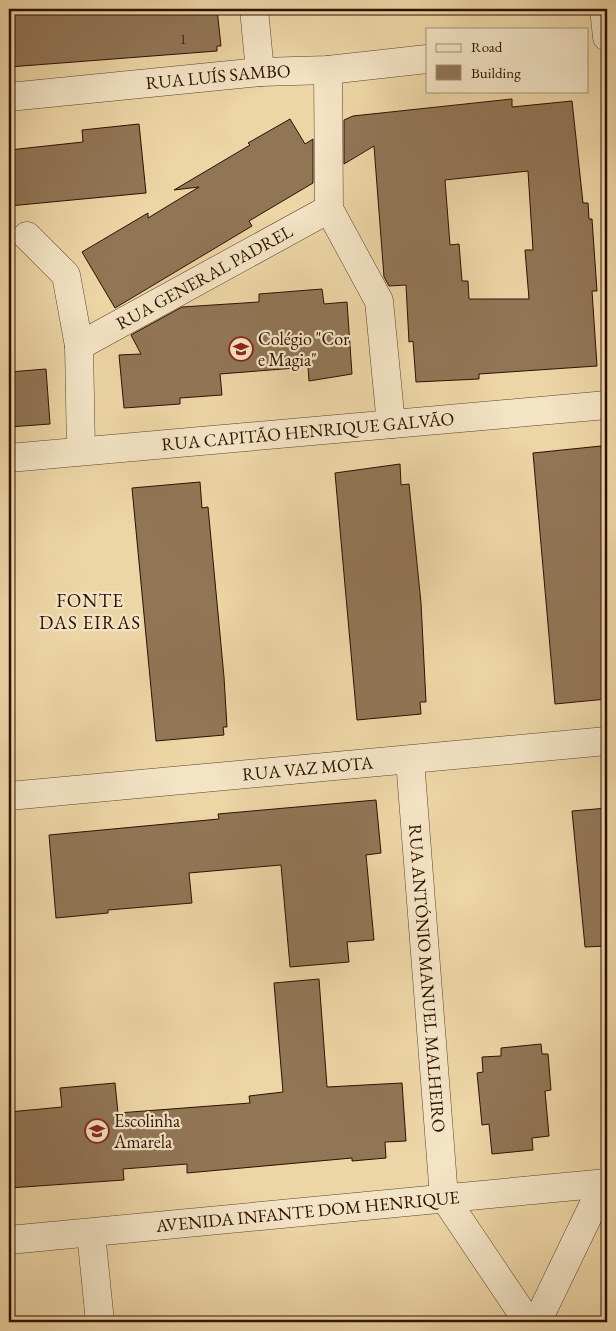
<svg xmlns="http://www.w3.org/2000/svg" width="616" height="1331" font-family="'EB Garamond',serif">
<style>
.building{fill:#917656;stroke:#2e0f00;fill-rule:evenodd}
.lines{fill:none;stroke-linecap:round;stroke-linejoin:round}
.minor-casing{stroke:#5e412a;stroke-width:29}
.minor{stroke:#f3e4c5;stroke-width:28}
.labels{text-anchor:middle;stroke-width:4.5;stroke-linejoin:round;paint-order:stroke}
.number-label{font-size:15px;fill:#472916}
.street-label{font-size:18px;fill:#2e0f00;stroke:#f3e4c5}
.poi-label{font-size:18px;fill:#2e0f00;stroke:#f3e4c5;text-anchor:start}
.neighbourhood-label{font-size:19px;letter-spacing:1px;fill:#2e0f00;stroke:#f3e4c5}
</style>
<rect width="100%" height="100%" fill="#edd6a6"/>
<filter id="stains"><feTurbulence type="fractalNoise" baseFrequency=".004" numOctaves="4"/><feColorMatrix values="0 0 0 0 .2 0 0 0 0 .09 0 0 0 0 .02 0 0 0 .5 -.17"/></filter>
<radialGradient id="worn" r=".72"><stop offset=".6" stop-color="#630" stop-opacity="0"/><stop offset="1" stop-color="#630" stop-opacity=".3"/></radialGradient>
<path class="building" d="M9,9H217L221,46H217V51L9,67Z
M512,99V107L572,101L583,203H588L589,219H592L597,291H592L597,366L479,374V379L416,382L413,341L409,342L406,285L389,286L384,277L374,146L344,164V120L353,116ZM528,171L533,250H525L529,299H469L468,281H462L459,244L450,245L445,180Z
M290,119L305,144L313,139V183L249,221L252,226L115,308L82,252L148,213V218L199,187L174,190L250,145L248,143Z
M139,124L146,193L9,206V150L83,142L82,130Z
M322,289L324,304L347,302L352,374L309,381L308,367L220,374L222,395L180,398V404L124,408L119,355L141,354L131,335L182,307L259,302V294Z
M46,369L50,424L9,427V372Z
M601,446L603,464H607V699L555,704L533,453Z
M400,464L401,485L409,484L421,603L426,702H420L421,714L357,720L335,473Z
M200,482L202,508L208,507L224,677L227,727H223L224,735L156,741L132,488Z
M376,800L381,853L366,855L374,940L347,942L349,962L290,967L281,865L189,873L192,903L108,910V913L56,918L49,835L219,819L218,814Z
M607,808V946L585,947L572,811Z
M319,979L327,1087L402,1083L406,1141L385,1142L386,1158L352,1161V1158L187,1173V1164L123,1169L124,1180L9,1188V1112L62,1107L60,1088L115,1083L118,1113L250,1103L249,1096L283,1092L274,983Z
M541,1044L542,1054H548L551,1090L545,1091L549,1136L532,1138L533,1150L492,1154L489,1124L482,1125L477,1073L483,1072L482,1057L501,1056V1048Z"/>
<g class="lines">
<g class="minor-casing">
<g id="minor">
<path d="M254,9L260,72"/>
<path d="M604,9L607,37"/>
<path d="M328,70L329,209L379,301L391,424"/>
<path id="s1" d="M9,97L260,72L328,70L427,59"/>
<path d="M27,236L66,275L79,346"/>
<path id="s2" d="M81,451L79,346L329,209"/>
<path id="s3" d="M9,458L607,405"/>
<path id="s4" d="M410,760L444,1197L528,1322"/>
<path id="s5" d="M9,796L607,741"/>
<path d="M91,1233L100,1322"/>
<path id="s6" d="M9,1240L607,1183"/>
<path d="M537,1322L604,1183"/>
</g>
</g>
<use href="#minor" class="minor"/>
</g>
<defs>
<g id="school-ring" transform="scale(1.25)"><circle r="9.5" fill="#f3e4c5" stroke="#8f2418" stroke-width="1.5"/><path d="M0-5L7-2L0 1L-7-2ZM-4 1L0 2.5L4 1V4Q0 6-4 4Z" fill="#8f2418"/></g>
</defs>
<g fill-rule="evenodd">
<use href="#school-ring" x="241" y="349"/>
<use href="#school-ring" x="97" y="1131"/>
</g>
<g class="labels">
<g class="number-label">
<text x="183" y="44">1</text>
</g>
<g class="street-label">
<text dy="6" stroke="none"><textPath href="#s1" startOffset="210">RUA LUÍS SAMBO</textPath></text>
<text dy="6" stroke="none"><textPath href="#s2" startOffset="248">RUA GENERAL PADREL</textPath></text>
<text dy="6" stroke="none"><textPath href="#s3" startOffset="300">RUA CAPITÃO HENRIQUE GALVÃO</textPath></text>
<text dy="6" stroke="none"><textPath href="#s5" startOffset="300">RUA VAZ MOTA</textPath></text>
<text dy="6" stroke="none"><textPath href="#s4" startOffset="219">RUA ANTÓNIO MANUEL MALHEIRO</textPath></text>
<text dy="6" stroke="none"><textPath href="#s6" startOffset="300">AVENIDA INFANTE DOM HENRIQUE</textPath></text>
</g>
<g class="poi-label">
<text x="258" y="345">Colégio "Cor<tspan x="258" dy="21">e Magia"</tspan></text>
<text x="114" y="1127">Escolinha<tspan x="114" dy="21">Amarela</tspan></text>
</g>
<g class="neighbourhood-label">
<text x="90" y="607">FONTE<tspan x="90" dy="22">DAS EIRAS</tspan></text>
</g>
</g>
<rect width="616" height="1331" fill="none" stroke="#edd6a6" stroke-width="30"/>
<rect x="10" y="10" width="596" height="1311" fill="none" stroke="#2e0f00" stroke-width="2.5"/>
<rect x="15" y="15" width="586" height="1301" fill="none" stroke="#2e0f00"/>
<rect x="426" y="28" width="162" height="65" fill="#f3e4c5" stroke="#a48f76"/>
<rect x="436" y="44" width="25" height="8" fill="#f3e4c5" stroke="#a48f76"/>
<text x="471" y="52" font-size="15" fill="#2e0f00">Road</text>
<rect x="436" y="65" width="25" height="15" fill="#917656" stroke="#a48f76"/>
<text x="471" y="78" font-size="15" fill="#2e0f00">Building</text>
<rect width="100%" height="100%" filter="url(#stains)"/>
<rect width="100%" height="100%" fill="url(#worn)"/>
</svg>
